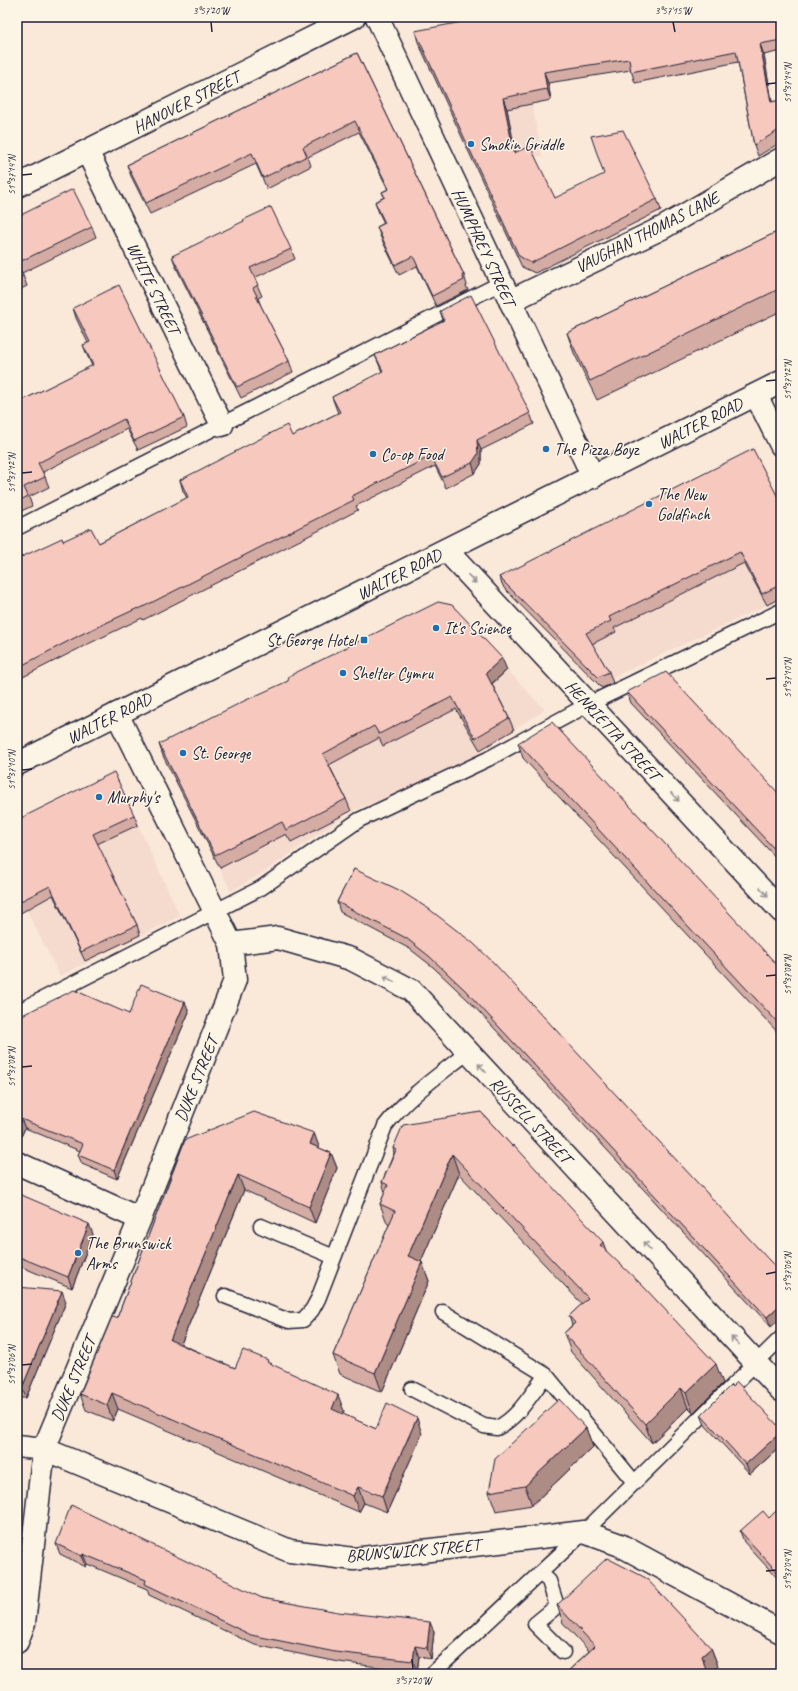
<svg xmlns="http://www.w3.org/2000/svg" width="798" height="1691" font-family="Caveat,sans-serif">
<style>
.built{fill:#f5dace}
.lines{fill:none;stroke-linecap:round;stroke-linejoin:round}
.lane-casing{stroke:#22223b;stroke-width:17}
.street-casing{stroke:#22223b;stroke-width:25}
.secondary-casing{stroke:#22223b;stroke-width:25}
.primary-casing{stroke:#22223b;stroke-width:25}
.lane{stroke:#fcf5e5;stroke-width:14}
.street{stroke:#fcf5e5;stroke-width:22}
.secondary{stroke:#fcf5e5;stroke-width:22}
.primary{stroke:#fcf5e5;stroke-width:22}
.wall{fill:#d4aca3;stroke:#22223b}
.shaded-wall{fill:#ad8c85;stroke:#22223b}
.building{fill:#f7c8be;stroke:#22223b}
.oneway{stroke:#9a9698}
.ticks{fill:none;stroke:#22223b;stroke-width:1.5}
.poi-dot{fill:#1f6fb2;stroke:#fcf5e5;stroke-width:1.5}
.labels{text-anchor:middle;stroke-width:3;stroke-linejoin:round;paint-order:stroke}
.street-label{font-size:17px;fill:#22223b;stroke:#fcf5e5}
.poi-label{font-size:17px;fill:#22223b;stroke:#fcf5e5;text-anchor:start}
.neatline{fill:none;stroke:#22223b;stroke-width:1.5}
.ticks-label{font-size:10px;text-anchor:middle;fill:#22223b}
</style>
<rect width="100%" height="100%" fill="#fae8d9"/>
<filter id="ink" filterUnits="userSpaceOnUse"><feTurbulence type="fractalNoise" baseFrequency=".025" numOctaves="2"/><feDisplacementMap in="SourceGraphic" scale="8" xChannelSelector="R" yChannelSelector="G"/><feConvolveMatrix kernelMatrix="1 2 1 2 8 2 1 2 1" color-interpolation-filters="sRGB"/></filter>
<g filter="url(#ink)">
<path class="built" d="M515,17L542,156L476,167L450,111L479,106L491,28Z
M757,460L767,605L598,684L504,588Z
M457,617L545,710L480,750L482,754L385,799L353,810L264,872L231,891L166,761Z
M118,782L180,916L60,976L17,891Z"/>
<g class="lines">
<g class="lane-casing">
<path id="lane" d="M17,528L501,283
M17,1012L261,888L359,820L488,759L589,704L781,611
M261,1226L334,1257
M225,1296L289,1321L303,1320L312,1310L318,1299L385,1126C407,1097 439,1075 468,1052
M443,1312L546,1375
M412,1389L484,1426L497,1428C519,1417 531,1394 546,1375L634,1482
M540,1573L549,1581L557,1606L535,1624L563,1652
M432,1674L584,1532L781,1338"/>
</g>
<g class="street-casing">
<path id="street" d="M377,17L593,477
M87,151L222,425
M17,186L354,17
M510,301L664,227L781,159
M756,395L781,445
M446,550L781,911
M231,944L278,938L351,959L411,990L781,1390
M17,1163L140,1219
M17,1642L24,1623L44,1449L140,1219L235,980L231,944L117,714"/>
</g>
<g class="secondary-casing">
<path id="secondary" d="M17,1446L44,1449L290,1551L354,1559L584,1532L620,1545L781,1632"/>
</g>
<g class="primary-casing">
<path id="primary" d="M17,764L781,382"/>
</g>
<use href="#lane" class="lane"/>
<use href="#street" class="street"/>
<use href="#secondary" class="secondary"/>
<use href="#primary" class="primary"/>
</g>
<path class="wall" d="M781,17V51L764,55L772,102L781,100V142L758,156L754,145L738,62L635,83L631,70L548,83L551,100L507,109L515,153L555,198L657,199L661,210L535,273L522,267L418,42L415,31Z
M357,53L464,275L467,285L466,286L468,290L436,306L417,266L399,275L381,238L377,227L384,223L379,213L375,202L384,197L382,192L388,189L359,132L308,157L311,166L267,189L256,164L150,214L131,176L127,165Z
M17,217L92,227L96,237L22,273L27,286L17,291Z
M781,230V311L597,400L574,353L567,333Z
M291,249L295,259L254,278L262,296L258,298L261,306L289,361L293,372L241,398L176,267L172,256Z
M73,308L184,417L187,427L138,450L127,429L43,472L49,487L29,497L32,506L17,513V403L92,366L87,355L83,345L88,343L76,318Z
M440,311L530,413L534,424L481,450V464L475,473L446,488L435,466L356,506L358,510L320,530L143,620L142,618L86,645L17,680V559L63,541L99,543L187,498L183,491L180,480L292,436L338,413L336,408L332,397L382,372L375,355L443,320Z
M781,503V600L780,598L767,605L744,563L614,628L616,632L592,644L609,672L613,683L602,688L504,588L499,577Z
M507,670L492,684L509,718L514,730L480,750L456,709L383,746L379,738L329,765L346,799L351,811L291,842L286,834L220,868L163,756L159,744Z
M627,692L781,796V863L631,703Z
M518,743L781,969V1036L523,758Z
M134,815L138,825L97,844L137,925L140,935L85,961L53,895L17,915V820Z
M354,869L781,1273L771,1327L469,1001L433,967L410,949L340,912L337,902Z
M189,1012L117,1179L82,1164L78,1155L80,1151L25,1128L20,1139L17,1137V1015L18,1017Z
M481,1112L607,1252L723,1383L693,1413L688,1408L652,1443L571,1352L564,1333L572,1325L569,1316L582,1304L459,1174L421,1261L429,1281L382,1392L340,1374L333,1355L389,1225L387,1223L380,1204L385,1192L382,1182L394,1153L393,1148Z
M314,1133L319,1148L331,1153L337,1168L315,1223L244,1190L181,1344L235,1368L269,1363L344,1411L342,1414L376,1429L422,1434L387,1512L364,1503L359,1512L118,1409L113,1421L86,1410L80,1394L117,1318L185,1140Z
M17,1193L93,1234L72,1288L17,1265Z
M17,1287L66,1302L26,1398H17Z
M701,1415L781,1429V1446L750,1474L705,1425Z
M586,1428L593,1447L532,1505L496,1511L489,1492Z
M781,1506V1582L744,1542L740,1531L769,1518Z
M56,1544L262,1598L434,1632L431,1659L419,1657L417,1672L339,1662L255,1645L149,1595L147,1589L87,1564L86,1567L60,1554Z
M557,1605L711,1648L718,1666L710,1674H565L589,1651L563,1623Z"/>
<path class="shaded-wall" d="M760,44L764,55L774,113L771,102Z
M544,72L548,83L551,100L547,89Z
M503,98L507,109L518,164L514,153Z
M477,440L481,450V464L475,473L472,463Z
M502,658L507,670L490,685L486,673Z
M185,1002L189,1012L117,1179L114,1170Z
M21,1119L25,1128L20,1139L17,1128Z
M314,1133L320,1149L310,1144Z
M331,1153L337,1168L315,1223L309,1207Z
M452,1154L459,1174L415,1275L408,1256Z
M238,1175L244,1190L176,1356L170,1340Z
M89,1224L93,1234L72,1288L68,1277Z
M603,1242L610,1262L600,1245Z
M422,1262L429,1281L382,1392L375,1373Z
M62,1291L66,1302L26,1398L22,1388Z
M781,1304V1318L771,1327L767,1317Z
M716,1364L723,1383L693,1413L686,1393Z
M681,1388L688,1408L652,1443L645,1424Z
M112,1393L118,1409L113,1421L107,1405Z
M338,1395L344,1411L337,1425L332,1409Z
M417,1418L422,1434L387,1512L382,1496Z
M586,1428L593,1447L532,1505L525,1486Z
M781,1432V1446L750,1474L746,1464Z
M358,1487L364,1503L359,1512L353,1496Z
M83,1554L87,1564L86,1567L82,1556Z
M430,1622L434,1632L431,1659L427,1648Z
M415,1646L419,1657L417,1672L413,1661Z
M711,1648L718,1666L710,1674H707L702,1656Z
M687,1671L688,1674H684Z"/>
<path class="building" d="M488,17H781V40L760,44L771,102L781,100V129L754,145L736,51L631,72L629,59L544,72L547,89L503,98L514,153L530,146L555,198L604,174L591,136L623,130L657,199L531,263L519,256L415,31Z
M357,53L464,275H462L464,280L432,296L413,256L395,265L377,227L385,223L375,202L385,197L382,192L389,189L355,121L303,147L307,156L263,178L252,153L146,203L127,165Z
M73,189L92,227L17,263V217Z
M271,207L291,249L250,268L258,285L253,288L257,296H256L289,361L237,387L172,256L244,221L243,220Z
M781,230V288L590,381L567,333Z
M17,263L23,276L17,279Z
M119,285L184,417L134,441L124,419L38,463L45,477L24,487L28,496L17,502V403L93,365L83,345L90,342L73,308Z
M471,295L530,413L477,440L478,454L472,463L442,477L431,456L352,496L354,500L316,519L139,609L138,608L82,634L17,668V559L62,538L63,541L91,528L99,543L188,497L180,480L287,425L292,436L340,412L332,397L383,371L375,355L444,320L440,311Z
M753,449L781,503V592L776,587L762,594L740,552L609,617L611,621L586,633L609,672L598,677L499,577Z
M438,602L452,605L502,658L486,673L509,718L475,738L452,697L379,734L374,726L323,754L346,799L286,830L282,822L215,855L159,744L244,701L288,681L289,676Z
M666,672L781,796V856L627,692Z
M552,722L781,969V1026L518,743Z
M114,772L134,815L93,834L137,925L81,952L50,886L17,903V820Z
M354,869L399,890L429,909L473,943L493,962L781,1273V1304L767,1317L465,990L429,956L406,938L337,902Z
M141,984L185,1002L114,1170L78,1155L83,1144L21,1119L17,1128V1015L18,1017L74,990L129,1014Z
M254,1112L314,1133L310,1144L331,1153L309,1207L238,1175L170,1340L235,1368L243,1350L268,1360L267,1362L338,1395L332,1409L376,1429L387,1403L417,1418L382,1496L358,1487L353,1496L112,1393L107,1405L80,1394L112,1317L117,1318L185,1140Z
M481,1112L512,1146L514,1145L603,1242L600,1245L642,1285L716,1364L686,1393L681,1388L645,1424L564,1333L575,1323L569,1316L588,1298L452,1154L408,1256L422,1262L375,1373L333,1355L395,1211L380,1204L388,1185L382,1182L396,1150L393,1148L403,1125Z
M17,1193L89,1224L68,1277L17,1256Z
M17,1287L62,1291L22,1388L17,1387Z
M737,1382L781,1429V1432L746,1464L701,1415L731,1385L732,1387Z
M559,1399L586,1428L525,1486L489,1492L495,1459Z
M71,1505L262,1598L338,1612L430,1622L427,1648L415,1646L413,1661L335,1652L251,1635L145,1584L146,1580L83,1554L82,1556L56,1544Z
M781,1506V1576L740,1531L763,1511L769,1518Z
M607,1558L646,1578L711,1648L702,1656L707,1674H694L687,1671L684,1674H565L595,1646L557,1605Z"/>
<defs><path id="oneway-shaft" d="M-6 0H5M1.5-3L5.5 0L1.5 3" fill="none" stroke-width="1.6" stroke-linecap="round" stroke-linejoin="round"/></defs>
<g class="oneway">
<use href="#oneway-shaft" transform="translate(472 579) rotate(47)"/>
<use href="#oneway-shaft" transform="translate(675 797) rotate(47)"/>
<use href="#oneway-shaft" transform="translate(764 892) rotate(47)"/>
<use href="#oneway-shaft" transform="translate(389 979) rotate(-152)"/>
<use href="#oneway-shaft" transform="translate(482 1068) rotate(-133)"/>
<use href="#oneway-shaft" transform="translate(647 1246) rotate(-133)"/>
<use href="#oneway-shaft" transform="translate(735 1341) rotate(-133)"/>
</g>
</g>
<path class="ticks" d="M211,22L212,32M673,22L675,32M766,84L776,83M22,175L32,174M766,381L776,380M22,473L32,472M766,679L776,678M22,770L32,769M766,976L776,975M22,1067L32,1066M766,1274L776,1272M22,1365L32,1364M766,1571L776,1570M412,1659L413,1669"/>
<g class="poi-dot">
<circle cx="471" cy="144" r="4"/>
<circle cx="546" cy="449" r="4"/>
<circle cx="373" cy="454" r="4"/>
<circle cx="649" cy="504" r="4"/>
<circle cx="436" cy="628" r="4"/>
<rect x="360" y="636" width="8" height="8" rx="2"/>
<circle cx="343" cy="673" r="4"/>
<circle cx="183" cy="753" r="4"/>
<circle cx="99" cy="797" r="4"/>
<circle cx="78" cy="1253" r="4"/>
</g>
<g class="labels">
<g class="street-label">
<text transform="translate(186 102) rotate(-27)" y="6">HANOVER STREET</text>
<text transform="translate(647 232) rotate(-27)" y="6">VAUGHAN THOMAS LANE</text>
<text transform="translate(484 247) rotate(65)" y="6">HUMPHREY STREET</text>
<text transform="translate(154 288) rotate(64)" y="6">WHITE STREET</text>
<text transform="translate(700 423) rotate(-27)" y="6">WALTER ROAD</text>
<text transform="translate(399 574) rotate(-27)" y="6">WALTER ROAD</text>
<text transform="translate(109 718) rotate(-27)" y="6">WALTER ROAD</text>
<text transform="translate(613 730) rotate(47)" y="6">HENRIETTA STREET</text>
<text transform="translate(196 1079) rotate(-68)" y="6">DUKE STREET</text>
<text transform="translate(531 1120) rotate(47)" y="6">RUSSELL STREET</text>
<text transform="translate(73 1379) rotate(-67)" y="6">DUKE STREET</text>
<text transform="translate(413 1550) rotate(-5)" y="6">BRUNSWICK STREET</text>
</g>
<g class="poi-label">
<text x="479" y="150">Smokin Griddle</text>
<text x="554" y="455">The Pizza Boyz</text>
<text x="381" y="460">Co-op Food</text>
<text x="657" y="500">The New<tspan x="657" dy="20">Goldfinch</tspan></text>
<text x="444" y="634">It's Science</text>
<text x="356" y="646" text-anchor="end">St George Hotel</text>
<text x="351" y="679">Shelter Cymru</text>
<text x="191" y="759">St. George</text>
<text x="107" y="803">Murphy's</text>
<text x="86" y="1249">The Brunswick<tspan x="86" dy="20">Arms</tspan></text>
</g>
</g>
<rect width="798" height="1691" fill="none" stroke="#fcf5e5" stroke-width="44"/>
<rect x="22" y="22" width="754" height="1647" class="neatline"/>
<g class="ticks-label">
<text x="211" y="14">3°57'20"W</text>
<text x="673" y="14">3°57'15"W</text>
<text transform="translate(787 83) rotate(-90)" y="4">51°37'14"N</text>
<text transform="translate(11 175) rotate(-90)" y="4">51°37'14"N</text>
<text transform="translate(787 380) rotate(-90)" y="4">51°37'12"N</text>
<text transform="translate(11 473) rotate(-90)" y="4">51°37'12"N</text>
<text transform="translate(787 678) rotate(-90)" y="4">51°37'10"N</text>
<text transform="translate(11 770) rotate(-90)" y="4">51°37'10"N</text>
<text transform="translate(787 975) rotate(-90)" y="4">51°37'08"N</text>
<text transform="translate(11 1067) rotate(-90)" y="4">51°37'08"N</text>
<text transform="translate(787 1272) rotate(-90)" y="4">51°37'06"N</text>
<text transform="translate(11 1365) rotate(-90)" y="4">51°37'06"N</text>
<text transform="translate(787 1570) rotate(-90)" y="4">51°37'04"N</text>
<text x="413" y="1684">3°57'20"W</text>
</g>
</svg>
